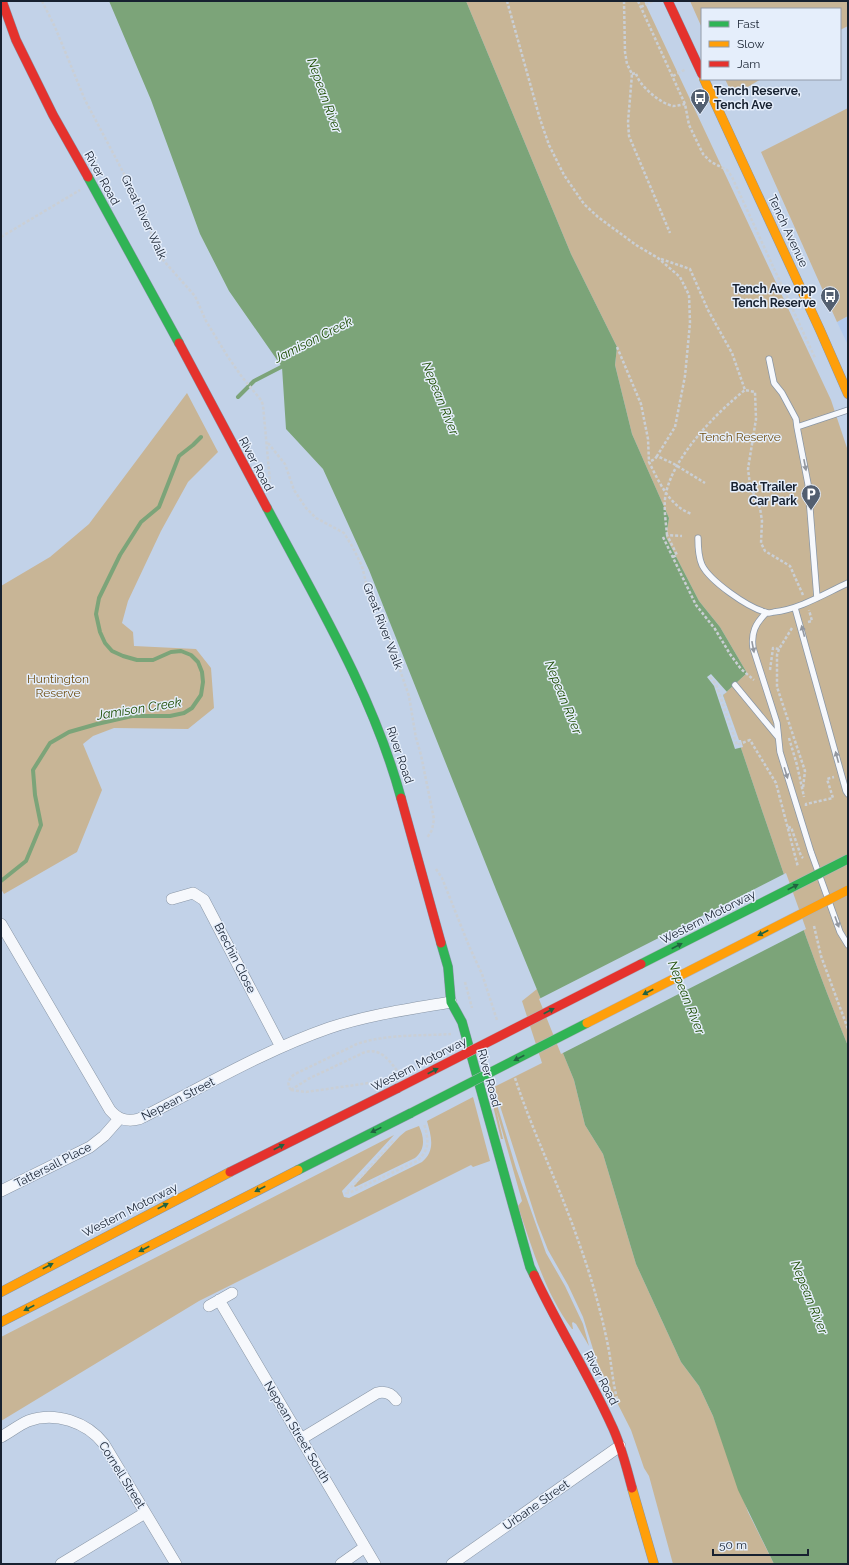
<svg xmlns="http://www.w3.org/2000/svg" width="849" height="1565" font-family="Raleway,sans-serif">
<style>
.built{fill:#b2cbef}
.green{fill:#c8b596}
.water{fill:#7ca479}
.pier{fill:#c2d2e8}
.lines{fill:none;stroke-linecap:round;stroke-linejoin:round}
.stream{stroke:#7ca479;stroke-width:4}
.lane-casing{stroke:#8996a6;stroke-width:7}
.street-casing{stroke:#8996a6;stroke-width:12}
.fast-casing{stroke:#8996a6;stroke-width:10}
.slow-casing{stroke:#8996a6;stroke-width:10}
.jam-casing{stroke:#8996a6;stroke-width:10}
.path{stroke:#cacfd5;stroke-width:2.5;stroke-dasharray:3 2;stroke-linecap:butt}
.lane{stroke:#f6f8fc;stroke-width:5.5}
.street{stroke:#f6f8fc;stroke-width:11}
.fast{stroke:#30b455;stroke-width:9}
.slow{stroke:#ff9f0a;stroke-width:9}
.jam{stroke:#e5322d;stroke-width:9}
.fast-bridge-casing{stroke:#abb2be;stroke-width:10;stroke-linecap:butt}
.slow-bridge-casing{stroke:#abb2be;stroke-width:10;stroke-linecap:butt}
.jam-bridge-casing{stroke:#abb2be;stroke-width:10;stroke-linecap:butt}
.fast-bridge{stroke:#30b455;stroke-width:9}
.slow-bridge{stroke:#ff9f0a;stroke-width:9}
.jam-bridge{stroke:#e5322d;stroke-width:9}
.oneway{fill:#9297a0}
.oneway2{fill:#226341}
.labels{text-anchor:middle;stroke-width:3;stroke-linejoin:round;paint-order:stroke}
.poi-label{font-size:12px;font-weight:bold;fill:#172130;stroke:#e5eefb;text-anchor:end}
.street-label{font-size:12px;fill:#172130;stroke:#e5eefb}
.park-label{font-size:12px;fill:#704e11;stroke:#e5eefb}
.water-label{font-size:13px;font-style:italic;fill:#1c4c00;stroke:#e5eefb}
</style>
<rect width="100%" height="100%" fill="#c2d2e8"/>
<path class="built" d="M848,316V345L837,322Z"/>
<path class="green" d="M466,1H644L831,400L848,451V1046C801,931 763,812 723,695L747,673L720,627L699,601L666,537L669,518L632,434L615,365L617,347L571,254Z
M690,1H848V26L840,30V9H702V28Z
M725,79H761L733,96Z
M848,108V316L837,322L761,152Z
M187,393L218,452L188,482L161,531L128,601L122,623L133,632L134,646L196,649L211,668L214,708L188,729L114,728L93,736L83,744L102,790L77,852L4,894L1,889V586L50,557L89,524Z
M537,989L574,1080L585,1125L603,1154L636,1264L681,1362L699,1386L713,1416L748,1512L774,1564H673L649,1476L644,1468L631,1430L598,1365L583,1317L568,1285L548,1250L537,1222L494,1087L542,1063L522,1001Z
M492,1088L516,1168L546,1253L565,1286L583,1324L589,1346L576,1324L573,1322L572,1323L573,1329H572C545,1293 532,1248 518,1206L522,1201L496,1109L503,1139H501L489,1089Z
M473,1097L490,1161L473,1167L471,1165L199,1301L1,1421V1337L394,1135L342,1191L344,1197L349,1198L422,1162C436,1150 431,1136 427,1121Z
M419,1126C424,1137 426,1149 415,1158L355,1187L354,1186L400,1136L406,1131Z"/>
<path class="water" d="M109,1H466L571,254L617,347L615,365L632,434L669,518L666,537L699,601L720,627L747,673L723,695C763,812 801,931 848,1046V1564H774L738,1490L713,1416L699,1386L681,1362L636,1264L603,1154L585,1125L574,1080L497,892L369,570L323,469L286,429L282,367L229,291L200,234L151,100Z"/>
<path class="pier" d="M711,674L727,692L723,695L739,740H741L743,747L735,749L714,686L707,677Z
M786,873L806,929L561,1054L539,999Z"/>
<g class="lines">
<path class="stream" d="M238,397L254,381L285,365
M1,881L26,861L41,825L35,795L33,770L50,743L69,732L97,724L132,716H170L184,713L192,708L201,695L203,682L202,672L198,662L191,655L181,651L171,652L153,660H137L123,656L112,651L105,643L100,632L96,614L99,598L120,555L141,522L159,507L179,456L193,445L201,437"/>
<g class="lane-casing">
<path id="lane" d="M769,359L774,383L782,393L796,419L797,427L808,484L817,598
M797,427L848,410
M698,538C698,547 698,556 702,565C710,581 747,607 765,612C767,613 771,613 774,612C800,609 824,594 848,583
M795,608L846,791L848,794
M766,613C755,624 751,633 753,648L777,723L780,752L811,852L840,932L848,945
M735,685L778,737"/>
</g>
<g class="street-casing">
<path id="street" d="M172,899L193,893L204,900L281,1047
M1,924L110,1110C118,1120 127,1122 139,1119C201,1088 263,1051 329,1028C368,1015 410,1009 451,1002
M1,1191L90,1147L104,1136L119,1119
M219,1300L375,1564
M209,1306L232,1293
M1,1437C10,1432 19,1425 28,1421C55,1411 87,1422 104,1444L176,1564
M301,1439L377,1393C385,1391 391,1393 396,1400
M61,1564L145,1513
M341,1564L365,1547
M452,1564L620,1446"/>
</g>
<g class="fast-casing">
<path id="fast" d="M88,177L179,343
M267,508C317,602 373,695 401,798
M441,943L448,967L451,1002L462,1022L530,1267L534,1275
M298,1170L411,1113"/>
</g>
<g class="slow-casing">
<path id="slow" d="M704,79L820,330L848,394
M1,1292L230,1172
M1,1322L298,1170
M632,1488L654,1564"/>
</g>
<g class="jam-casing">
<path id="jam" d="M2,1L16,40L53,115L88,177
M668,1L702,74
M179,343L267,508
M401,798L441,943
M230,1172L398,1088
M534,1275C557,1325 588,1373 611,1424C621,1444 626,1466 632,1488"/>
</g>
<path class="path" d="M42,1L55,27L85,100L131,187L163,260L195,296L206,321L228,357L242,377L261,400L263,405L270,482
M507,1L540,119L549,145L564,175L584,204L598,217L636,245L658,258L680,277L689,295L690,323L685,376L675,427L657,456L674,464L705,483
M624,1L625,52L627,64L632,74L628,122L629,136L670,233
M638,1L685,104L689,125L703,154L711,162L727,170L732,177L815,358
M641,7L653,1
M632,74L636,73C638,85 661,104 673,106C677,106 681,105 685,104
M673,76L686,69
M1,237L80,190
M661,259L690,269L708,310L732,353L745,390
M617,347L641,404L648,439L649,462
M268,443L285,464L294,490L306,508L316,518L344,533L352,546L362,566L367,587L390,641L409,696L416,738L421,755L434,819L432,830L427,838
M657,456L655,459L649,462C659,482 670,507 692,514
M667,535C666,522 663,506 666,493C674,456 716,413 745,390L755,392L756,419L748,469L750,485L760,508L762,521L761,543L765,551L790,566L803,595
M663,537L696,605L715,629L730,654L741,669L754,680
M673,557L677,555L667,535L682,536
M808,622L812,621L809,610
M779,649L777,655V687L805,771L803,788
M770,670L773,648L779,649L792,628
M710,677L716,684L737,745L750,740L776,783L798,867
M789,738L797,765L804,797
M806,806V804L833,798L827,779L834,777
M788,828L791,827L801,856L803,858
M436,869L442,878L469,946L482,974L497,1020
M814,926L821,956L848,1029
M465,982L472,1008
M515,1078C533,1133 559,1185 578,1240C591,1276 602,1314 609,1351C612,1369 613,1385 618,1402
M291,1090C286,1084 289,1078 295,1074L357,1044C385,1034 421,1036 451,1034
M291,1090L308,1079L365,1052C381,1048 389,1060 398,1072
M291,1090L306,1092L369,1083
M393,1141L346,1193H349L417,1161C431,1149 428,1139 424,1123"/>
<use href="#lane" class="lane"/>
<use href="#street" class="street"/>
<use href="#fast" class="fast"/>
<use href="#slow" class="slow"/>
<use href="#jam" class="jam"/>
<g class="fast-bridge-casing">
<path id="fast-bridge" d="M641,964L848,859
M411,1113L587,1023"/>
</g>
<g class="slow-bridge-casing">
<path id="slow-bridge" d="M587,1023L848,890"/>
</g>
<g class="jam-bridge-casing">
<path id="jam-bridge" d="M398,1088L641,964"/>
</g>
<use href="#fast-bridge" class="fast-bridge"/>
<use href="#slow-bridge" class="slow-bridge"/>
<use href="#jam-bridge" class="jam-bridge"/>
</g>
<defs><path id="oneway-solid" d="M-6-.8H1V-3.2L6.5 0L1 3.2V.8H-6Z"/></defs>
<g class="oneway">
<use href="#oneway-solid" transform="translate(805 465) rotate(79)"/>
<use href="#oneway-solid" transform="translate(803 631) rotate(-105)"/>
<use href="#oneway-solid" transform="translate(753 647) rotate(79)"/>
<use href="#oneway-solid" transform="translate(837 757) rotate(-105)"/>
<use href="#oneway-solid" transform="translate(786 773) rotate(73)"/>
<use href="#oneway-solid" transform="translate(837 922) rotate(70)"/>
</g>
<g class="oneway2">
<use href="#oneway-solid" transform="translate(793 887) rotate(-27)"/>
<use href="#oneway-solid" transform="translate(763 933) rotate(153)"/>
<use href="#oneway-solid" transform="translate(677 946) rotate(-27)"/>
<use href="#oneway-solid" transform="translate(648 992) rotate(153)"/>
<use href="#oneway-solid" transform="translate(549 1011) rotate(-27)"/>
<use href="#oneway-solid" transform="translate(519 1058) rotate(153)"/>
<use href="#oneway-solid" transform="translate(433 1071) rotate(-27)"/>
<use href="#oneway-solid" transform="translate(376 1130) rotate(154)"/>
<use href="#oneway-solid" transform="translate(279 1147) rotate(-27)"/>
<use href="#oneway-solid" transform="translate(260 1189) rotate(153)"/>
<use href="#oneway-solid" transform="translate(163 1206) rotate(-27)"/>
<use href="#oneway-solid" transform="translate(144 1249) rotate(153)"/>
<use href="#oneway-solid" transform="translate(48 1266) rotate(-28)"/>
<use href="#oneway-solid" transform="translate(29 1308) rotate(153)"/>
</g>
<defs>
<g id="bus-pin" transform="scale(1)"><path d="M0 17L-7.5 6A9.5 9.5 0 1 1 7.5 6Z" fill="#535f70" stroke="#e5eefb"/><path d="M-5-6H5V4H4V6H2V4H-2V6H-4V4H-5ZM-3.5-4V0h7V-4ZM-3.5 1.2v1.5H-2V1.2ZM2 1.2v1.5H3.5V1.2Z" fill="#fff"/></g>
<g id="parking-pin" transform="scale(1)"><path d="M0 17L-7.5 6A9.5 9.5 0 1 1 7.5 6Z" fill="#535f70" stroke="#e5eefb"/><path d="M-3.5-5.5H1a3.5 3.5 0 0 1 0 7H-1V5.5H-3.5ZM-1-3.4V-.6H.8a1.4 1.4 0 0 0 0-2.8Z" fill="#fff"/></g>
</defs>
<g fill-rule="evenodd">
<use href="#bus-pin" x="700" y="98"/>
<use href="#bus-pin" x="830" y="296"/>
<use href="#parking-pin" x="811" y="494"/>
</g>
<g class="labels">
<g class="poi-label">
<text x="714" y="95" text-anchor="start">Tench Reserve,<tspan x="714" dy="14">Tench Ave</tspan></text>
<text x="816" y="293">Tench Ave opp<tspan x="816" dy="14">Tench Reserve</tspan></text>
<text x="797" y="491">Boat Trailer<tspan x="797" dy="14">Car Park</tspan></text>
</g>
<g class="street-label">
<text transform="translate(102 178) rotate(61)" y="4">River Road</text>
<text transform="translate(144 217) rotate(65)" y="4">Great River Walk</text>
<text transform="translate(788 231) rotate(65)" y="4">Tench Avenue</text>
<text transform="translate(256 464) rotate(62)" y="4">River Road</text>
<text transform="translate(383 626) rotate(69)" y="4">Great River Walk</text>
<text transform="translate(400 755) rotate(71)" y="4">River Road</text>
<text transform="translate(708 917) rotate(-27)" y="4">Western Motorway</text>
<text transform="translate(235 958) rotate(63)" y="4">Brechin Close</text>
<text transform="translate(419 1064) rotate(-27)" y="4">Western Motorway</text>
<text transform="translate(489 1078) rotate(75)" y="4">River Road</text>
<text transform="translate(178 1099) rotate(-27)" y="4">Nepean Street</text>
<text transform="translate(53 1165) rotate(-27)" y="4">Tattersall Place</text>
<text transform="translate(130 1210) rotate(-27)" y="4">Western Motorway</text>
<text transform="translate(601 1378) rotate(62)" y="4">River Road</text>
<text transform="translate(297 1432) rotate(59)" y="4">Nepean Street South</text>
<text transform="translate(122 1475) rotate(58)" y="4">Cornell Street</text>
<text transform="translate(536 1505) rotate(-35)" y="4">Urbane Street</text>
</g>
<g class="park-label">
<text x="740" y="441">Tench Reserve</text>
<text x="58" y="683">Huntington<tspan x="58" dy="14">Reserve</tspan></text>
</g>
<g class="water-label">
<text transform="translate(325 95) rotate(70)" y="5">Nepean River</text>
<text transform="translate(313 339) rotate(-27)" y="5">Jamison Creek</text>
<text transform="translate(441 398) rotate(68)" y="5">Nepean River</text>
<text transform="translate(564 697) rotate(68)" y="5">Nepean River</text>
<text transform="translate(139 708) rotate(-9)" y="5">Jamison Creek</text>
<text transform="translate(687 997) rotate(68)" y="5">Nepean River</text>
<text transform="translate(810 1297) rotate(68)" y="5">Nepean River</text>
</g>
</g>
<rect width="849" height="1565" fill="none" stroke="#172130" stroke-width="4"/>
<rect x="701" y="8" width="140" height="72" fill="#e5eefb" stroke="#939caa"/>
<rect x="709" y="21" width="20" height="6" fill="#30b455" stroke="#939caa"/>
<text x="737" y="28" font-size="12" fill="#172130">Fast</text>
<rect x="709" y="41" width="20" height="6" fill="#ff9f0a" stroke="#939caa"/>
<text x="737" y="48" font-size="12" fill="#172130">Slow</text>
<rect x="709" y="61" width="20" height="6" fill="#e5322d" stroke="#939caa"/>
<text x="737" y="68" font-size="12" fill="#172130">Jam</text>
<path d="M713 1549v6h95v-6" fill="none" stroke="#172130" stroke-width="2"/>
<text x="719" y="1549" font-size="12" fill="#172130" stroke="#e5eefb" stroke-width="3" paint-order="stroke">50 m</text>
</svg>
